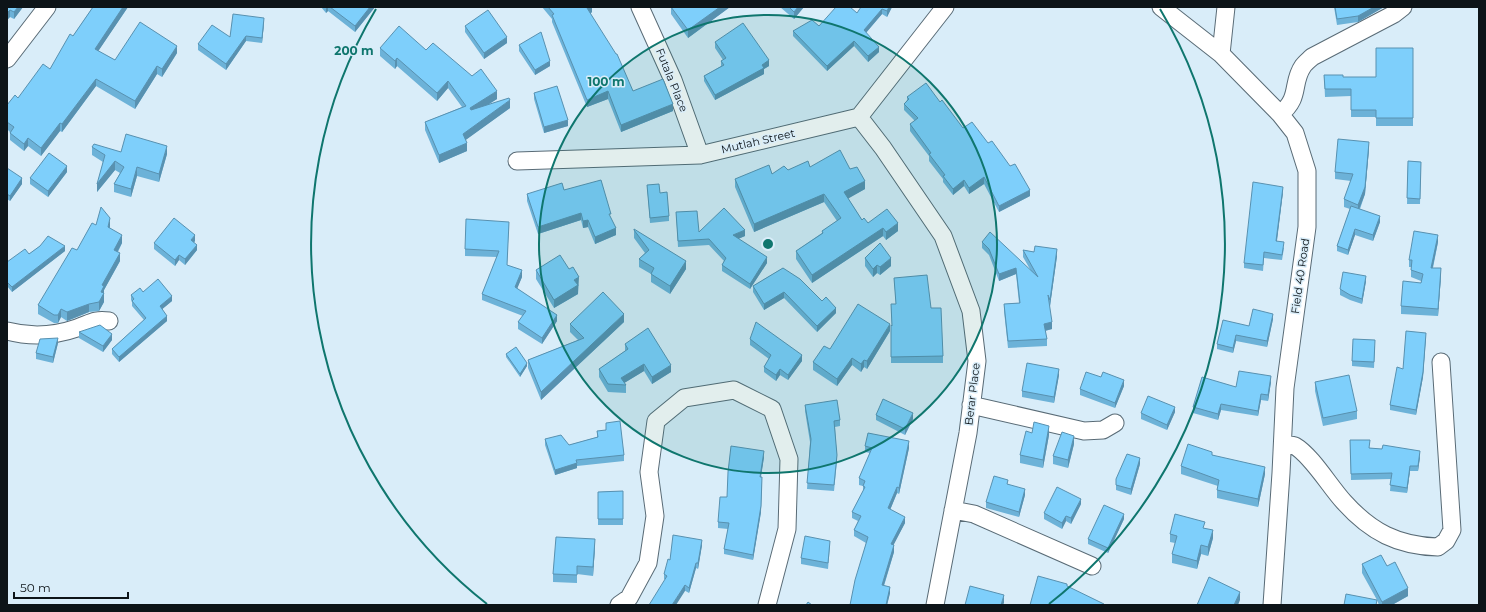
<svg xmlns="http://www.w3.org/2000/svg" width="1486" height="612" font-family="Montserrat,sans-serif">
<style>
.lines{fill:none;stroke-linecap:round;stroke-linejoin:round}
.minor-casing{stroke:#596b76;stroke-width:19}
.minor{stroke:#fff;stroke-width:17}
.wall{fill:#6cb2d8}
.shaded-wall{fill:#5891b0}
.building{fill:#7ecffb;stroke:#5891b0}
.ring{fill:none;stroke:#0f766e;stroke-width:2}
.labels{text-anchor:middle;stroke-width:3;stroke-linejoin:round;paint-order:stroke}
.street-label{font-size:11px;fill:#0d1418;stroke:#d9edf9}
.centre{fill:#0f766e;stroke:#d9edf9;stroke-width:2}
.ring-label{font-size:12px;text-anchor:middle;font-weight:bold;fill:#0f766e;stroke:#d9edf9;stroke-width:3;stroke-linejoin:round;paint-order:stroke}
</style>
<rect width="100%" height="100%" fill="#d9edf9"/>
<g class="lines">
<g class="minor-casing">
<path id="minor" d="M640,7L673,80L700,155
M1161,7L1221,54L1280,114L1295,133L1307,171V227L1285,388L1281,473L1272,605
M1221,54L1226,7
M7,59L47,7
M1280,114C1301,98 1291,83 1303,66C1305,63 1309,60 1312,57L1394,14L1403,7
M859,117L883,148L943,236L971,311L977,361L968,433L935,605
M517,161L700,155L859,117L945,7
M7,331C30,337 54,336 77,328C91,323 94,319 109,321
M971,405L1084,431L1103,430L1115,423
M1283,444C1286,445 1291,445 1295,446C1312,456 1330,487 1344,502C1371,532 1398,546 1438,547L1446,541L1452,530L1441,362
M953,510L974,514L1092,566
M619,605L629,598L648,563L655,516L649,472L656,421L684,398L734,390L772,409L789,459L787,529L767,605"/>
</g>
<use href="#minor" class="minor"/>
</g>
<path class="wall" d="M7,7H23L14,19L10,17L7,20Z
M93,7H128L98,51L115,60L177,53L162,77L157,74L135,109L96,86L62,132L60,131L41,156L28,146L24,151L10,140V132L7,129V105L18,98L50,69Z
M321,7H375L355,32L328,11L326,13Z
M542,7H592V12L590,14L633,91L673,111L621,132L608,99L587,107L552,22V19Z
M671,7H730L688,38L671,14Z
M780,7H804L794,19Z
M892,7L887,17L882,14L866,33L879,52L868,62L854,46L827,71L793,36V31L819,26L857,13Z
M1334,7H1384L1358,22L1337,25Z
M264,23L262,43L246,41L226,70L198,50V44L230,37Z
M465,26L507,43L484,59L465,32Z
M715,42L769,66L764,69V74L715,100L704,81V76L721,66V61L723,60L715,48Z
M519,45L550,66L535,75L519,51Z
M380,48L426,50L497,99L489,104L510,108L465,140L467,151L439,163L425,130V122L462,107L448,88L437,101L397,66L395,69L380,56Z
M1413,48V126H1376V117H1351V96L1325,97L1324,75L1343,77H1376Z
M534,93L568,126L544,133L534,99Z
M907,97L940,102L963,128L1030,196L999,212L984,184L969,194L964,186L953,195L943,182V179L929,161V156L910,131V124L915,121L904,110V104L907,100Z
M92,147L121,152L167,154L159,182L137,176L131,197L114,192V184L120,173L115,170L97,192L103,162L92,155Z
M1369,149L1365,194L1360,209L1380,222L1373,241L1355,235L1348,255L1337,251V246L1350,209L1344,207V199L1351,181L1335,179V172Z
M1408,161L1421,162L1420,204H1407Z
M810,167L850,169L865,189L848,198L862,220L868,223L898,231L886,240L883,236L812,283L796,259V251L822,233V231L837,221L824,202L754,232L735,187V179L772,174L788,170Z
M7,168L22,184L10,201L7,199Z
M67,172L48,197L30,184V178Z
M647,185L660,193L669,216V221L650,223Z
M564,190L611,219L616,235L595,244L588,227L583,228L581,220L538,234L527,201V194Z
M1283,192L1277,241L1284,248L1282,260L1264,258L1263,271L1244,268V263Z
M676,212L699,232L745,236L738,239L767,263L750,289L722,271V265L724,261L709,245L678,247Z
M509,222L507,265L522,277L517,288L557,321L542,344L518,329V322L523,316L482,300V294L497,257L465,256V249Z
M96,225L110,226V228L122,243L118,252L120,261L104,290V302L99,311L89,312L67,321L61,317L58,323H54L38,314V305Z
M634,230L686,269L670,294L651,282V274L639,267V259L645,253L634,238Z
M195,241L194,242L197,250L185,265L179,260L175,266L154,249V243Z
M982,242L1031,271L1023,257V250L1057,256L1050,306L1049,304L1052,329L1045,331L1047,339V346L1008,348L1004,311V304L1019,303L1016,274L999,281L989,255L982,248Z
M1438,242L1433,268L1441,276L1438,316L1401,314V306L1421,283V281L1411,277V267H1409V260Z
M40,246L65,251L12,292L7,286V262L29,254Z
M865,258L891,266L880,275L877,273L873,277L865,266Z
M783,268L836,313L817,332L784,298L764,310L753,292V286Z
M536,270L579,285L578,286V294L554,308L536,279Z
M894,278L931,308L943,356V363H891V325L892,326L891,304H896Z
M1366,281L1362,304L1350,300L1340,295V289Z
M143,292L172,301L162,309L167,321L119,362L112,354V349L144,320L132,306V302L131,300V295Z
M1273,319L1267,347L1236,341L1233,353L1217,349V344L1249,326Z
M624,322L541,400L528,368V360L578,340L570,332V324Z
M890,331L867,369L864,367L861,372L852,365L837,386L813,370V362Z
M79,332L112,340L103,352L79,338Z
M1426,338L1423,377L1416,415L1390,410V405L1403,369Z
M750,339L802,361L788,380L780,375L776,381L764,372V367L769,359L750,345Z
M58,343L53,363L36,359V353Z
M625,344L671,372L652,384L644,371L624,383L626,385V393L608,392L599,377V369L625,351Z
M1375,346L1374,368L1352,366V361Z
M506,354L527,366L520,377L506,357Z
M1059,375L1054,403L1022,397V391Z
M1101,377L1124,386L1115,408L1080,395V389Z
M1271,382L1268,401L1261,400L1258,416L1221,410L1218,420L1193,413V407L1236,387Z
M1315,382L1357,411V419L1323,426L1315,391Z
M805,405L840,420V426L835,427L837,461L834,491L807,489L810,442L805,411Z
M1175,412L1167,430L1141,419V413Z
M876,415L913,419L905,435L876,420Z
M606,423L624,455V461L577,466V468L555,475L545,445V439L569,445L597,437V431H606Z
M1032,433L1049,435L1043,468L1020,463V455Z
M1350,440L1370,448L1420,457L1418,471H1410L1407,493L1390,491L1391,479L1351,480Z
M1074,444L1068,468L1053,464V456Z
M865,446L909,448L899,494L897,493L890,510L905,523L893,545L894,552L884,586L890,593L887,605H850L866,543L854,536V530L858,521L852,518V512L863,491V486L859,485V478L870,453L865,452Z
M1212,455L1265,474L1258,507L1217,498V490L1218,486L1181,474V466Z
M764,457L761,477V512L753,560L724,554V549L728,529L718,528V522L727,497Z
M1140,464L1131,495L1116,490V479Z
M1008,484L1025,495L1019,517L986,508V502Z
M623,491V525H598V492Z
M1081,504L1071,524L1066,521L1062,529L1044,519V513Z
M1124,519L1108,553L1088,544V539Z
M1205,528L1213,538L1208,556L1201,554L1197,569L1172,563V554L1175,543L1170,542V534Z
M702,545L698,569L696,568L689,593L664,579V574L670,560Z
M830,546L828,569L801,564V558Z
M595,547L593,576L577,574V583L553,582V574Z
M1362,564L1387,566L1408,596L1392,605H1379L1377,600V605V600L1362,573Z"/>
<path class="shaded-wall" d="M18,7H23L14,19V12Z
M123,7H128L95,56V49Z
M326,7H328V11L326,13Z
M370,7H375L355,32V26Z
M589,7H592V12L587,16V8Z
M720,7H730L688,38V30Z
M798,7H804L794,19V12Z
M889,7H892L887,17V11Z
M1374,7H1384L1358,22V16Z
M882,9V14L864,35V30Z
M10,10V17L7,20V13Z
M264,18V23L262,43V38Z
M246,36V41L226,70V64Z
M507,37V43L484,59V53Z
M854,41V46L827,71V66Z
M177,46V53L162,77V69Z
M879,47V52L868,62V56Z
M397,58V66L395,69V61Z
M769,60V66L764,69V74L715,100V95Z
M550,61V66L535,75V70Z
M157,66V74L135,109V101Z
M96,79V86L62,132V124Z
M448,81V88L437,101V93Z
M497,91V99L470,116V108Z
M608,91V99L587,107V100Z
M510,100V108L463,142V134Z
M673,104V111L621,132V125Z
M568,120V126L544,133V127Z
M60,123V131L41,156V148Z
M28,138V146L24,151V144Z
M1369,142V149L1365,194L1358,212V205Z
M467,143V151L439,163V155Z
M167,146V154L159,182V174Z
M115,161V170L97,192V184Z
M67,166V172L48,197V191Z
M137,167V176L131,197V189Z
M984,177V184L969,194V188Z
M22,178V184L10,201V196Z
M964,180V186L953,195V189Z
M865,181V189L844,201V192Z
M1283,187V192L1276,247V241Z
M1030,190V196L999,212V206Z
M824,194V202L754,232V224Z
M581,213V220L538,234V227Z
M1380,216V222L1373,241V235Z
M110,218V226L108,235V227Z
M588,220V227L583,228V221Z
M898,223V231L886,240V232Z
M616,228V235L595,244V237Z
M883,228V236L812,283V275Z
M1355,229V235L1348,255V250Z
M745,230V236L733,241V235Z
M122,235V243L114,258V250Z
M195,235V241L191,246V240Z
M1438,235V242L1431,275V268Z
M197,245V250L185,265V259Z
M65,246V251L12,292V287Z
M1057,249V256L1050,306V300Z
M120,253V261L104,290V302L99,311V302L102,285Z
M179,255V260L175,266V260Z
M767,257V263L750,289V284Z
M891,258V266L880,275V267Z
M686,261V269L670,294V286Z
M877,265V273L873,277V269Z
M1016,268V274L999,281V274Z
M1441,268V276L1438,316V309Z
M522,270V277L515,294V287Z
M1366,276V281L1362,304V299Z
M579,277L578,294L554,308V300L574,280Z
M784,292V298L764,310V304Z
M172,296V301L160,311V306Z
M89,304V312L67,321V312Z
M836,308V313L817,332V326Z
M61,309V317L58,323V315Z
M624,314V322L541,400V392Z
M1273,314V319L1267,347V341Z
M557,315V321L542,344V338Z
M167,316V321L119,362V357Z
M1052,322V329L1044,331V324Z
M890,324V331L867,369V361Z
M1426,333L1423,377L1416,415V410Z
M112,334V340L103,352V346Z
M1236,335V341L1233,353V348Z
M58,338V343L53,363V357Z
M802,355V361L788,380V375Z
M852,358V365L837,386V379Z
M864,360V367L861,372V364Z
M527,363V366L520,377V374Z
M644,364V371L621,385V378Z
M671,365V372L652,384V377Z
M780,369V375L776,381V375Z
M1059,369V375L1054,403V397Z
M1271,376V382L1268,401V395Z
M1124,380V386L1115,408V403Z
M1261,394V400L1258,416V411Z
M1221,404V410L1218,420V414Z
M1175,407V412L1167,430V425Z
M913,413V419L905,435V429Z
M1049,426V435L1043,468V460Z
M1074,436V444L1068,468V460Z
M909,441V448L899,494V488Z
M764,451V457L760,482V477Z
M1420,451V457L1418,471V466Z
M1140,458V464L1131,495V489Z
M577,463V468L555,475V470Z
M1410,466V471L1407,493V488Z
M1265,467V474L1258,507V499Z
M762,477L761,512L753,560V555Z
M897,487V493L888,515V508Z
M1025,489V495L1019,517V512Z
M1081,499V504L1071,524V518Z
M1124,514V519L1108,553V548Z
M1066,516V521L1062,529V523Z
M905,517V523L891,550V544Z
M1213,530V538L1208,556V547Z
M595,539V547L593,576V567Z
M702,540V545L698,569V563Z
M894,545V552L882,591V585Z
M1201,545V554L1197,569V561Z
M696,563V568L689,593V588Z
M685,585V591L676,605H672Z
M890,587V593L887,605H886Z
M1408,588V596L1392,605H1382V602Z
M1240,592V600L1238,605H1234Z
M1004,595V603L1003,605H1001Z"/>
<path class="building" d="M7,7H18L14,12L10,10L7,13Z
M93,7H123L95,49L115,60L140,22L177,46L162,69L157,66L135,101L96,79L62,124L60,123L41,148L28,138L24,144L10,133L14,127L7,122V105L15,95L18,98L43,64L50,69L70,34L73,36Z
M330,7H370L355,26Z
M548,7H589L587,8L616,54H617L633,91L663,79L673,104L621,125L608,91L587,100L552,15L554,14Z
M671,7H720L688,30Z
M789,7H798L794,12Z
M836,7H850L857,13L861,7H889L887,11L882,9L864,30L879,47L868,56L854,41L827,66L793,31L812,20L819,26Z
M1335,7H1374L1358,16L1337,19Z
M488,10L507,37L484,53L465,26Z
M233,14L264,18L262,38L246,36L226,64L198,44L212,25L230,37Z
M743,23L769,60L762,65L764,68L715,95L704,76L724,65L721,61L726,58L715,42Z
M399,26L426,50L433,43L472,76L481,69L497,91L470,108L471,110L509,98L510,100L463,134L467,143L439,155L425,122L466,106L448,81L437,93L397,58L395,61L380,48Z
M541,32L550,61L535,70L519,45Z
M1376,48H1413V118H1376V110H1351V89H1325L1324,75H1343V77H1376Z
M926,83L940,102L942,100L963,128L972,122L988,143L992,141L1010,166L1015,164L1030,190L999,206L984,177L969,188L964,180L953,189L943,176L945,175L929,154L931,153L910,124L918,118L904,104L909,99L907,97Z
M557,86L568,120L544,127L534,93Z
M126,134L167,146L159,174L137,167L131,189L114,184L124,167L115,161L97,184L105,155L92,147L94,144L121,152Z
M1338,139L1369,142L1365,187L1358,205L1344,199L1353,174L1335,172Z
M840,150L850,169L857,167L865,181L844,192L862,220L864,218L868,223L887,209L898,223L886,232L883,228L812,275L796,251L823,233L822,231L841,218L824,194L754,224L735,179L769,165L772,174L784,166L788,170L808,161L810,167Z
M49,153L67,166L48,191L30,178Z
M1408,161L1421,162L1420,199L1407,198Z
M7,168L22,178L10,196L7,194Z
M601,180L611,214H609L616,228L595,237L588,220L583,221L581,213L538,227L527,194L562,183L564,190Z
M1253,182L1283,187L1276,241L1284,242L1282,255L1264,252L1263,265L1244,263Z
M659,184L660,193L667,192L669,216L650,218L647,185Z
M1351,206L1380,216L1373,235L1355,229L1348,250L1337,246Z
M101,207L110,218L108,227L122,235L114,250L120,253L102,285L104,286L101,292L104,293L99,302L89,304L67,312L61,309L58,315H54L38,305L72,248L77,250L92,223L96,225Z
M724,208L745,230L733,235L767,257L750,284L722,265L726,258L709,239L678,241L676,212L697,211L699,232Z
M174,218L195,235L191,240L197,245L185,259L179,255L175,260L154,243Z
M466,219L509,222L507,265L522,270L515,287L557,315L542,338L518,322L526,311L482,294L499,251L465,249Z
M634,229L686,261L670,286L651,274L654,268L639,259L649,250L634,230Z
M1414,231L1438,235L1431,268H1441L1438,309L1401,306L1403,281L1421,283L1423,274L1411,270L1412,260H1409Z
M990,232L1038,277L1023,250L1034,252L1035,246L1057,249L1050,300L1048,295L1052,322L1044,324L1047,339L1008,341L1004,304L1020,303L1016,268L999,274L989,249L982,242Z
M48,236L65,246L12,287L7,282V262L25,249L29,254L40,246Z
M880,243L891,258L880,267L877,265L873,269L865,258Z
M560,255L569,269L573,267L579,277L574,280L578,285L554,300L536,270Z
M783,268L800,279L822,301L826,297L836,308L817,326L784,292L764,304L753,286Z
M1343,272L1366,276L1362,299L1350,295L1340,289Z
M927,275L931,308H941L943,356L891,357V325L892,326L891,304H896L894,278Z
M158,279L172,296L160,306L167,316L119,357L112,349L146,318L132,301L134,299L131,295L140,288L143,292Z
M603,292L624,314L541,392L528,360L584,338L570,324Z
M858,304L890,324L867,361L864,360L861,364L852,358L837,379L813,362L824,346L830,349Z
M1253,309L1273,314L1267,341L1236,335L1233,348L1217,344L1223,320L1249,326Z
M756,322L802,355L788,375L780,369L776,375L764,367L771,355L750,339Z
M100,325L112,334L103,346L79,332Z
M648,328L671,365L652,377L644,364L621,378L626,385L608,384L599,369L628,349L625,344Z
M1406,331L1426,333L1423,372L1416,410L1390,405L1397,367L1403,369Z
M58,338L53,357L36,353L40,339Z
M1353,339L1375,340L1374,362L1352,361Z
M516,347L527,363L520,374L506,354Z
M1027,363L1059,369L1054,397L1022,391Z
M1239,371L1271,376L1268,395L1261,394L1258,411L1221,404L1218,414L1193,407L1202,377L1236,387Z
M1086,372L1101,377L1103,372L1124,380L1115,403L1080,389Z
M1349,375L1357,411L1323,418L1315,382Z
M1148,396L1175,407L1167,425L1141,413Z
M883,399L913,413L905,429L876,415Z
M837,400L840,420L834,421L837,455L834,485L807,483L811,439L805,405Z
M620,421L624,455L576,460L577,463L555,470L545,439L561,435L569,445L598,437L597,431L606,430V423Z
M1034,422L1049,426L1043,460L1020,455L1026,431L1032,433Z
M1062,432L1074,436L1068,460L1053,456Z
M868,433L909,441L899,488L897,487L888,508L905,517L891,544L894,545L882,585L890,587L886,605H850L855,580L868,537L854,530L861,516L852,512L865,487L863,486L865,481L859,478L872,448L865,446Z
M1350,440H1370L1369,448L1382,449L1383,445L1420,451L1418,466H1410L1407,488L1390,485L1392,473L1351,474Z
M1188,444L1212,452V455L1265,467L1258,499L1217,490L1219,480L1181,466Z
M731,446L764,451L760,477H762L761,506L753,555L724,549L729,523L718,522L720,497H727L728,472Z
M1127,454L1140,458L1131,489L1116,485V479Z
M994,476L1008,480L1007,484L1025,489L1019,512L986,502Z
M1057,487L1081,499L1071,518L1066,516L1062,523L1044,513Z
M623,491V519H598V492Z
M1104,505L1124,514L1108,548L1088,539Z
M1175,514L1205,522L1203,528L1213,530L1208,547L1201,545L1197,561L1172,554L1177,536L1170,534Z
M673,535L702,540L698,563H696L689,588L685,585L672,605H649L667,576L664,574L668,559L670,560Z
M805,536L830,541L828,563L801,558Z
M556,537L595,539L593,567L577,566V575L553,574Z
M1381,555L1387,566L1395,562L1408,588L1382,602L1362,564Z
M1038,576L1067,584V586L1104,604V605H1030Z
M1209,577L1240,592L1234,605H1197Z
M970,586L1004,595L1001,605H965Z
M1346,594L1377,600L1376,605H1344Z
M808,602L812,605H806Z"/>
<circle cx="768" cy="244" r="229" fill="#0f766e" fill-opacity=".12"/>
<g class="ring">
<circle cx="768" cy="244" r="229"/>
<path d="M487 604A457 457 0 0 1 376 9M1160 9A457 457 0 0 1 1049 604"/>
</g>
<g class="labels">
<g class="street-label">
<text transform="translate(672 80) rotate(68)" y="4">Futala Place</text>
<text transform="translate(758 141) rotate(-13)" y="4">Mutlah Street</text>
<text transform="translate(1300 276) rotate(-82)" y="4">Field 40 Road</text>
<text transform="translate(972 394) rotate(-83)" y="4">Berar Place</text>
</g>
</g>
<circle cx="768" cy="244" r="6" class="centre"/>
<g class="ring-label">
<text x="354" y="55">200 m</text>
<text x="606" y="86">100 m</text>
</g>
<rect width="1486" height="612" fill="none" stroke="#0d1418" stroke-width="16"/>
<path d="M14 592v6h114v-6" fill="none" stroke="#0d1418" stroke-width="2"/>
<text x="20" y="592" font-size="12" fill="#0d1418" stroke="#d9edf9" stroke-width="3" paint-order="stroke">50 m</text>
</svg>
